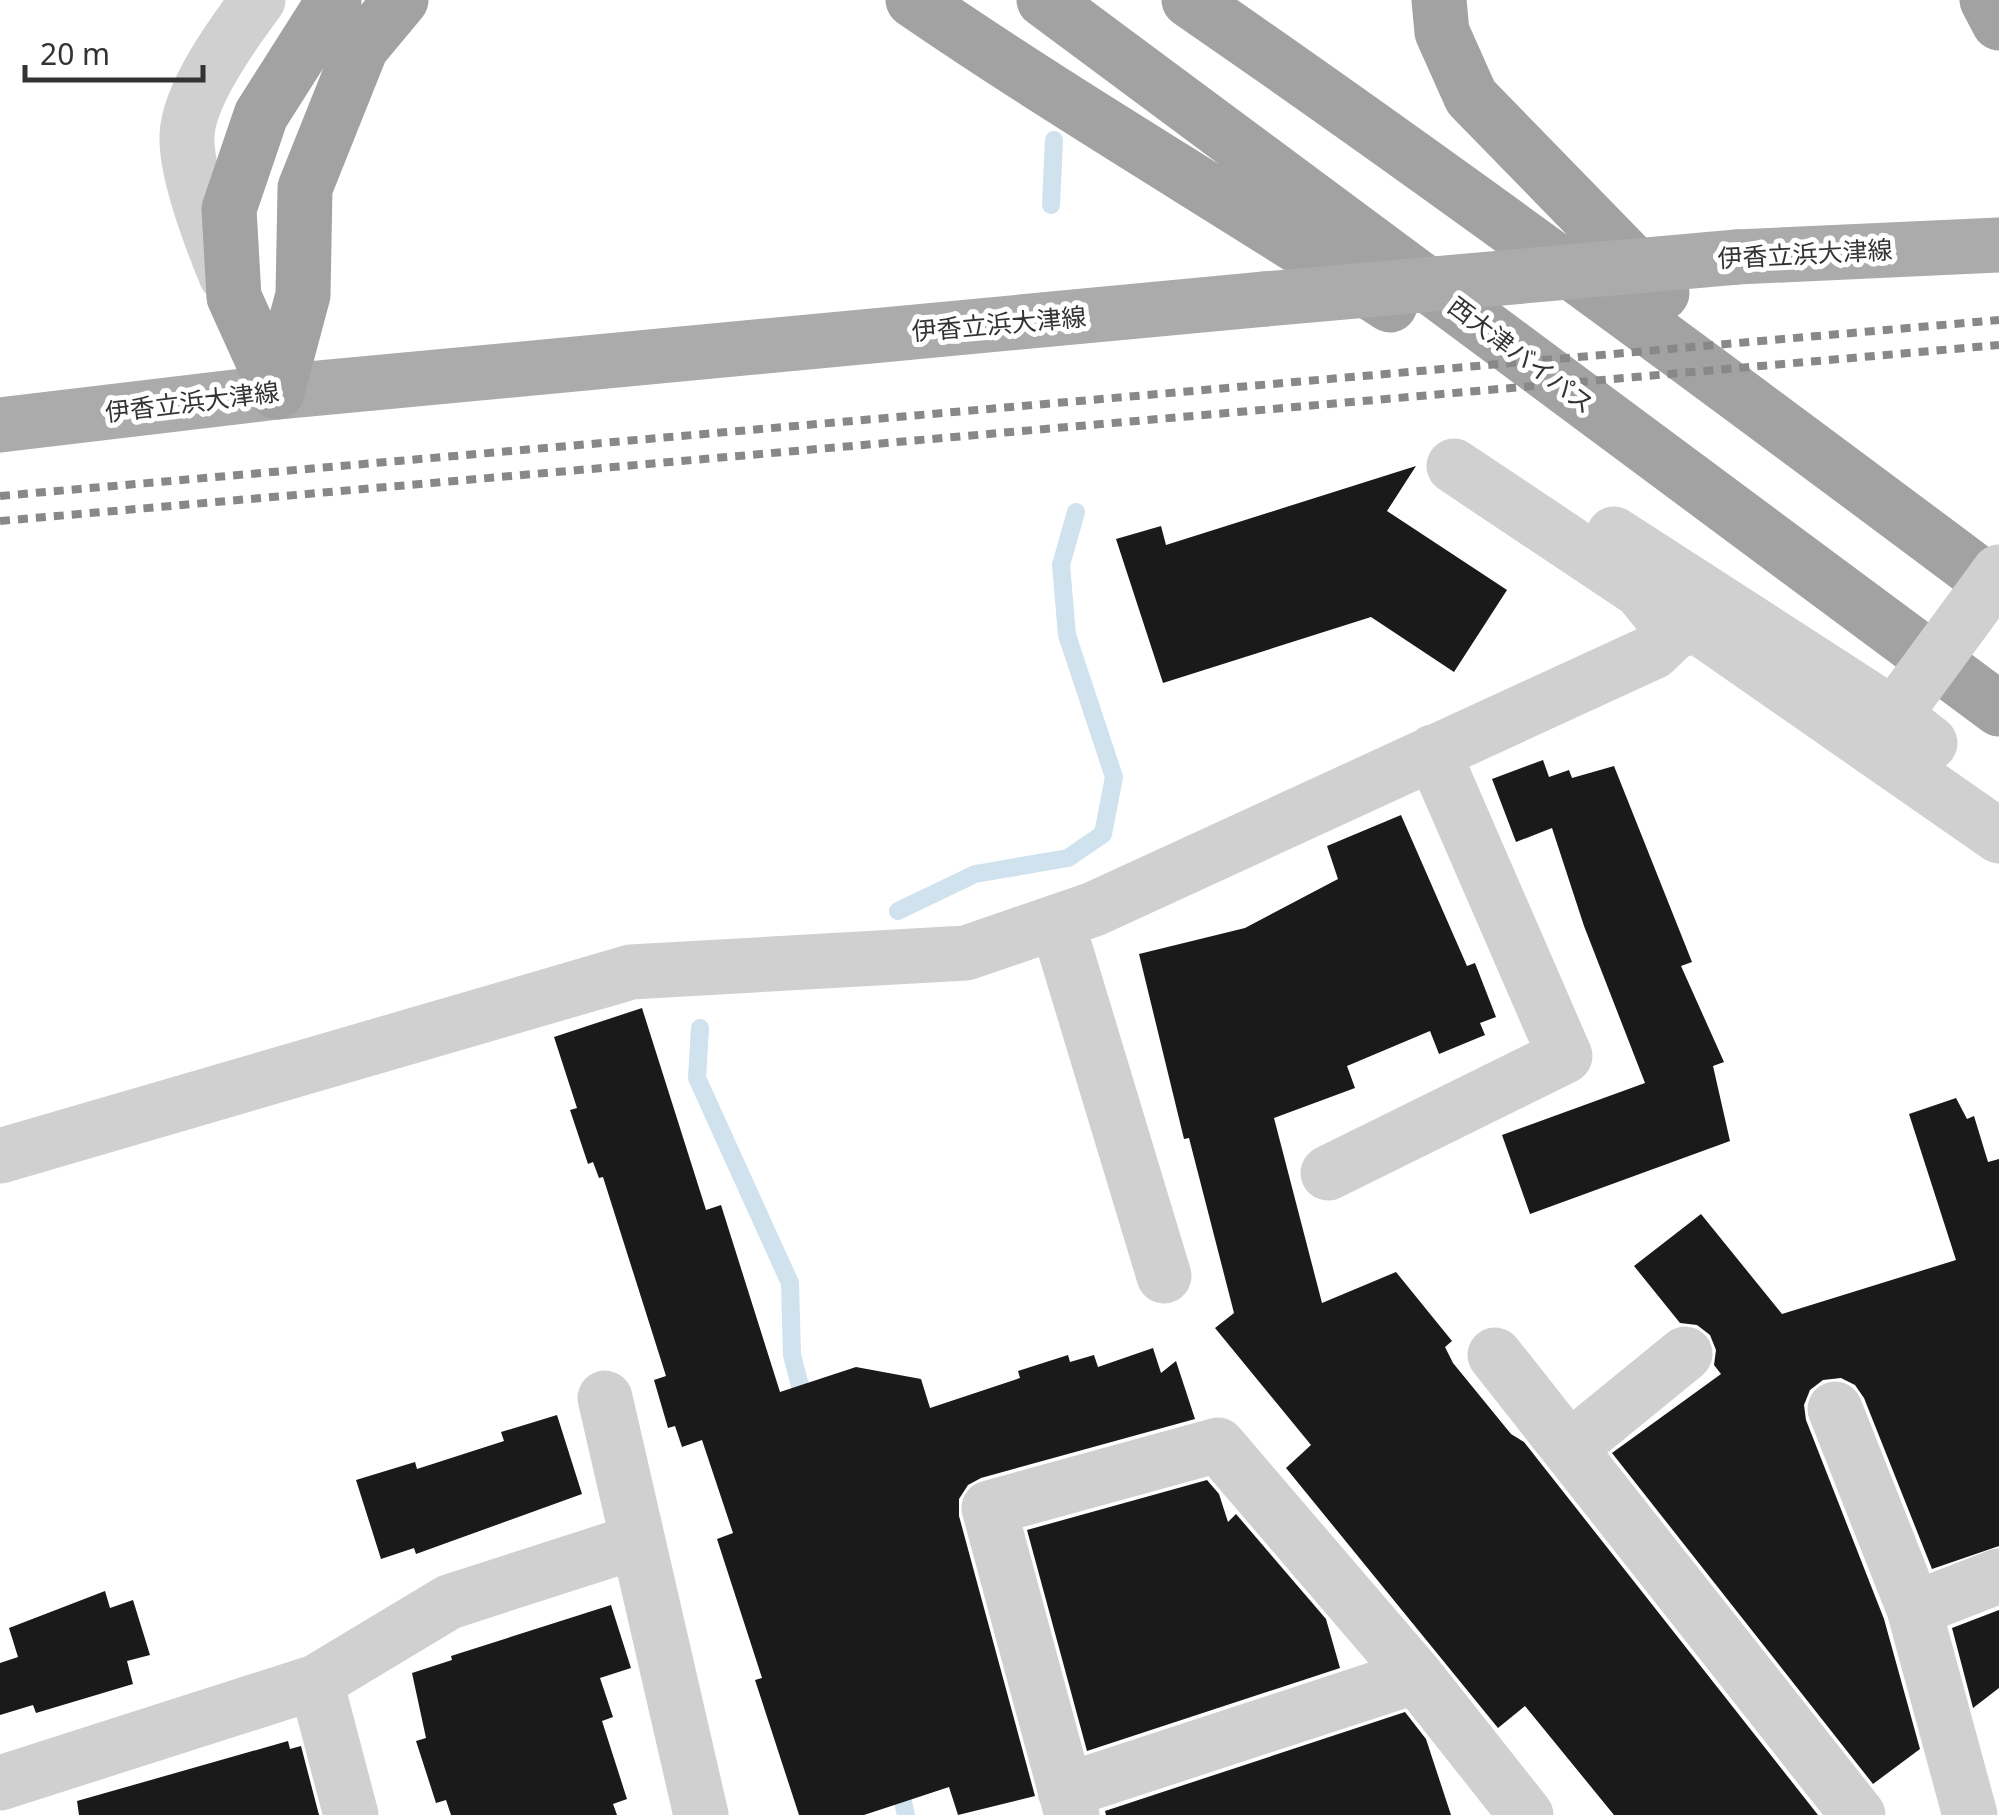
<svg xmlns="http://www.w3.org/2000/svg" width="1999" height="1815" font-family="'Noto Sans','Noto Sans JP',sans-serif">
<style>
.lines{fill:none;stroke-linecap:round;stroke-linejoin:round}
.stream{stroke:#cfe2ee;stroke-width:18}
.building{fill:#1a1a1a}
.minor{stroke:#d0d0d0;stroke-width:55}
.primary{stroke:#ababab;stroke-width:55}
.trunk{stroke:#a2a2a2;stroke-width:55}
.rail{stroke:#888;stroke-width:8;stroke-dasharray:10 8;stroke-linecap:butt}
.minor-bridge{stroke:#d0d0d0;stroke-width:55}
.primary-bridge{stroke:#ababab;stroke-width:55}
.labels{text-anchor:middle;stroke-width:10;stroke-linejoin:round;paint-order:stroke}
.street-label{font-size:25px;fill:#333;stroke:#fff}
</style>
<rect width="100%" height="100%" fill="#fff"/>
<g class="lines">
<path class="stream" d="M1051,205L1054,140
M898,911L975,874L1068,858L1103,834L1114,777L1067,635L1061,565L1076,512
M700,1028L697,1078L790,1283L792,1355L805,1405
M898,1780L906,1815"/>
</g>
<path class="building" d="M1416,466L1387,511L1507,590L1454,672L1371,617L1163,683L1116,539L1161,526L1166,545Z
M1543,760L1549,777L1569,770L1572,778L1614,766L1692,962L1681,966L1724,1062L1713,1066L1730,1141L1530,1214L1502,1135L1645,1083L1584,926L1552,828L1516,842L1492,779Z
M1401,815L1467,966L1475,963L1496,1017L1480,1023L1485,1035L1439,1054L1430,1031L1347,1066L1355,1088L1274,1118L1322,1303L1396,1272L1452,1341L1445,1347L1453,1363L1511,1434L1524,1442L1818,1815H1614L1525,1706L1498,1728L1286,1468L1311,1445L1215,1328L1234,1313L1189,1138L1184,1139L1139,954L1245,928L1338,879L1327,846Z
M642,1008L706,1210L721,1205L780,1392L856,1367L921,1379L930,1408L1020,1378L1018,1371L1068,1355L1070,1362L1094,1355L1098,1367L1153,1348L1161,1373L1176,1361L1195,1419L981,1478L968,1485L959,1499V1516L1035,1796L958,1815L949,1787L864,1815H799L755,1680L762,1678L717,1539L733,1533L702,1440L682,1447L675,1426L668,1428L654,1380L666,1376L603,1177L599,1178L593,1162L588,1164L570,1110L577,1108L554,1037Z
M1956,1098L1967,1119L1974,1116L1988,1162L1999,1159V1546L1932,1569L1864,1398L1855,1385L1841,1378L1823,1380L1810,1390L1804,1405L1806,1420L1884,1619L1920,1749L1873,1784L1612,1453L1721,1374L1714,1365L1716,1350L1710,1335L1697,1325L1680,1323L1634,1266L1701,1214L1782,1314L1956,1260L1909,1114Z
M557,1415L582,1494L416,1554L414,1548L381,1559L356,1480L415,1462L417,1469L504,1441L501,1432Z
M1207,1480L1219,1494L1228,1522L1236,1514L1326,1619L1340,1668L1087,1751L1027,1530Z
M105,1591L110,1608L133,1600L150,1655L127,1661L133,1684L36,1713L33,1705L0,1715V1663L18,1657L9,1628Z
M611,1605L631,1668L600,1678L613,1717L602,1721L627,1799L613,1804L617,1815H451L446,1800L436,1803L416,1741L426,1738L412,1673L452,1660L451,1656Z
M1999,1610V1688L1973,1708L1952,1628Z
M1405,1712L1426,1739L1451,1815H1106L1105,1811Z
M288,1741L290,1749L301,1746L319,1815H79L77,1801Z"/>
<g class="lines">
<path class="minor" d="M226,275C212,241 185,171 187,135C189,93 234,32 258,0
M1454,466L1641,591L1674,632L1696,625L1999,836
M1614,534L1894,715L1930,743
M1057,922L1164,1276
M0,1156L631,972L966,953L1094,909L1653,652L1674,632
M1328,1173L1565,1056L1433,752
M1495,1355L1858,1815
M605,1398L701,1815
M1835,1409L1914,1609
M1571,1447L1685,1354
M316,1682L351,1815
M0,1783L316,1682L449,1602L638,1541
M1065,1791L1416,1676
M1072,1815L989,1508L1218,1445L1416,1676L1526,1815
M1970,1815L1914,1609L1999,1576"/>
<path class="primary" d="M1737,257L1999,245
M0,425L277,392L1265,299"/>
<path class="trunk" d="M913,0C1069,107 1232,202 1390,305
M1044,0L1999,709
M1189,0C1464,190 1732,389 1999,589
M1439,0L1442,32L1471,97L1662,293
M1987,0L1999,23
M277,392L234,297L229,209L261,115L334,0
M277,392L303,295L305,188L361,48L401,0"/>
<path class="rail" d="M0,496L1999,320
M0,521L1999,345"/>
<path class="minor-bridge" d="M1894,715L1999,572"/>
<path class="primary-bridge" d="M1265,299L1737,257"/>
</g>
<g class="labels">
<g class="street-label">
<text transform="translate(1805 254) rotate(-3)" y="9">伊香立浜大津線</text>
<text transform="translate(999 324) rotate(-5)" y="9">伊香立浜大津線</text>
<text transform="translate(1521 355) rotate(37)" y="9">西大津バイパス</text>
<text transform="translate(192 402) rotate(-7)" y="9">伊香立浜大津線</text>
</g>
</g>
<path d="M25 65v15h178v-15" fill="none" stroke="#333333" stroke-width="5"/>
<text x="40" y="65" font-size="30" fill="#333333" stroke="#ffffff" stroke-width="8" paint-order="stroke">20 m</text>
</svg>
